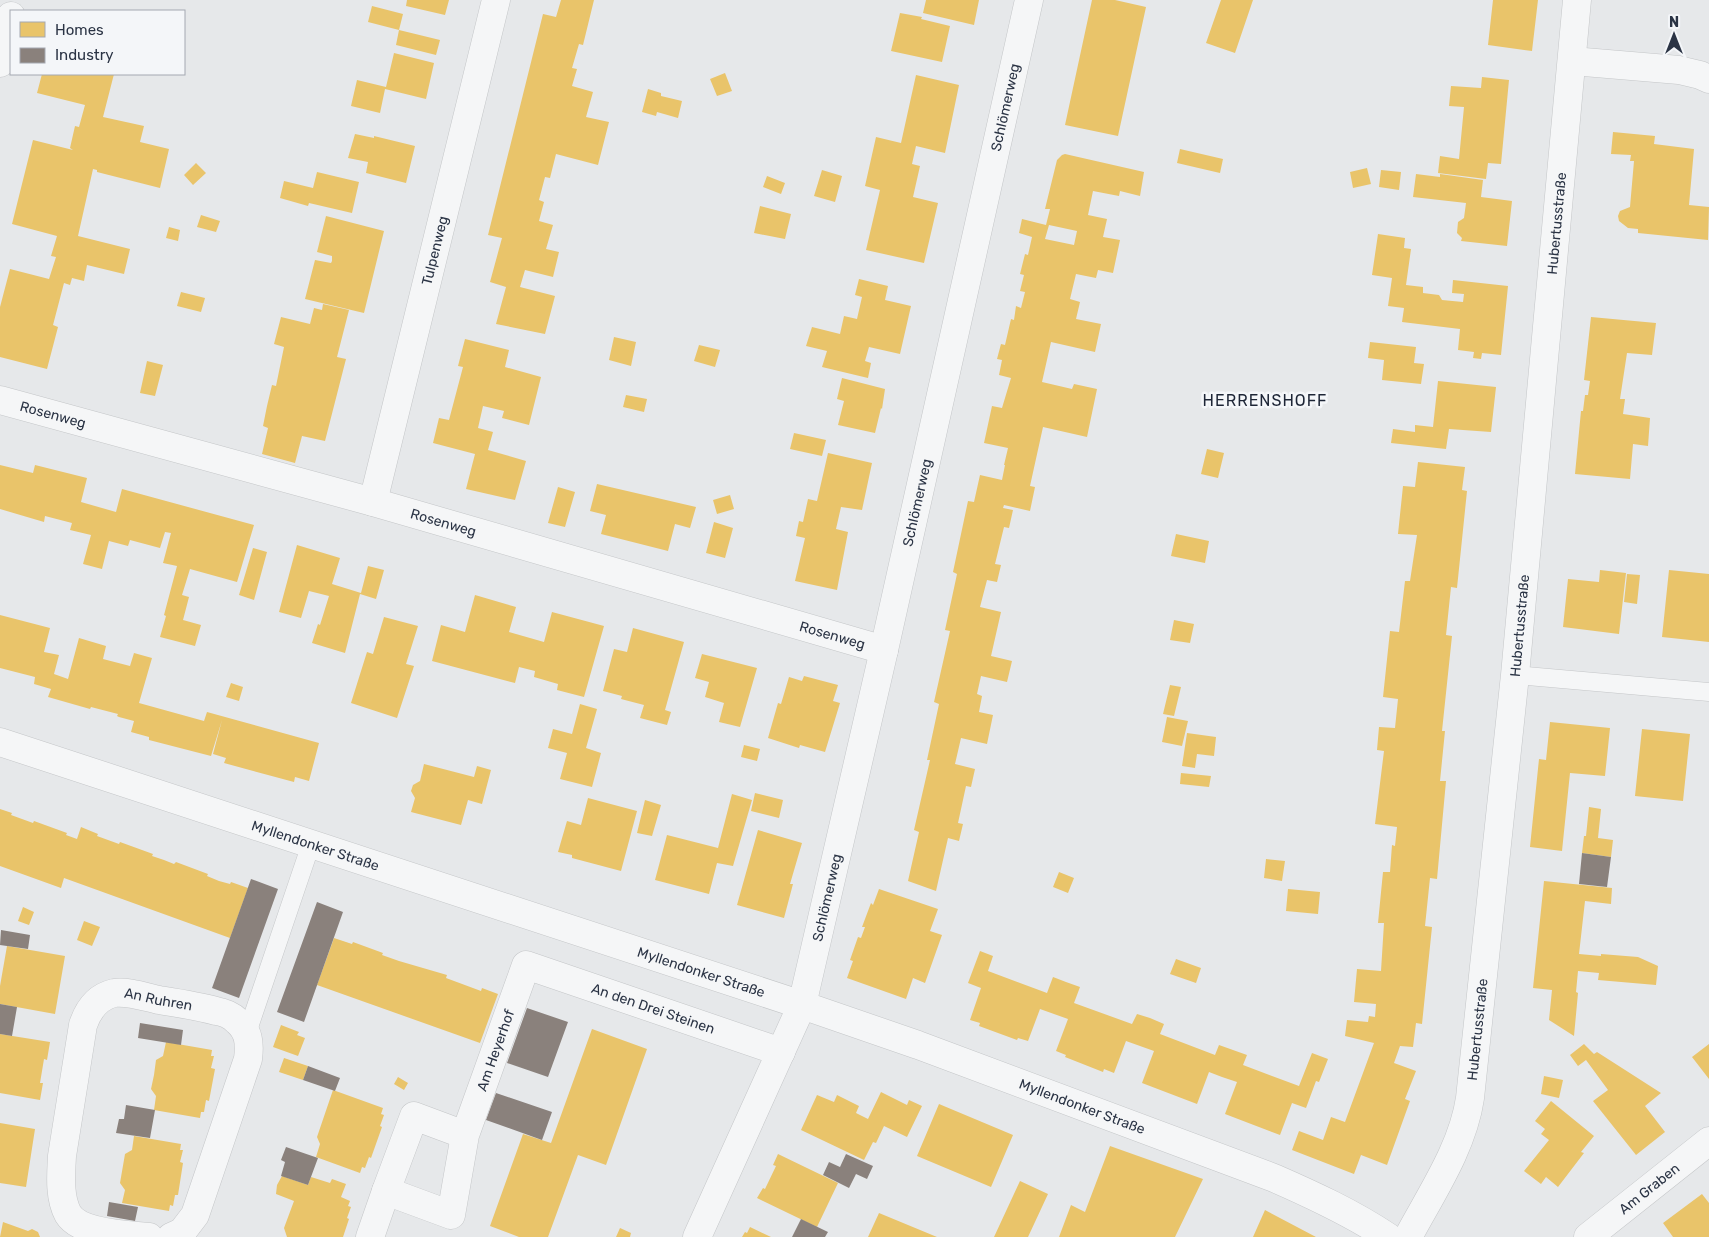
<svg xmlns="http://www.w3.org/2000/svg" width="1709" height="1237" font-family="Rubik,sans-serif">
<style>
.homes{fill:#e9c46a;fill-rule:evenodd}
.industry{fill:#8a817c}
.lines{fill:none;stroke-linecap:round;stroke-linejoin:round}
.service-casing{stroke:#c4c6c8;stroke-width:19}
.minor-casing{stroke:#c4c6c8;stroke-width:29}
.tertiary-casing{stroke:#c4c6c8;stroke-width:29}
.service{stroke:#f5f6f7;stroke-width:18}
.minor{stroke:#f5f6f7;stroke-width:28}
.tertiary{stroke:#f5f6f7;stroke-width:28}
.labels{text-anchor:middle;stroke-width:5;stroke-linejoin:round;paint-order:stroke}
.street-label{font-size:14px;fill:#2b3445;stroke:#f4f6f9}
.quarter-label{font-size:16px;letter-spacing:1px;fill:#1d2536;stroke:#f4f6f9}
</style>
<rect width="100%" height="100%" fill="#e6e8ea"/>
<path class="homes" d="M407,0H449L445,15L406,6Z
M561,0H594L583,45L579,44L572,68L577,69L572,86L593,92L586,117L609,122L598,165L556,154L550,178L545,177L539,200L544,202L539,221L553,225L546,249L559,252L553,277L525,270L520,287L555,296L545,334L496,324L506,287L490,282L502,238L488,235L543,14L556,17Z
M926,0H979L974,25L923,13Z
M1092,0H1115L1146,7L1118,136L1065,125Z
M1221,0H1253L1235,53L1206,43Z
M1493,0H1538L1532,51L1488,45Z
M372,6L403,14L399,30L368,22Z
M900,13L922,17L921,19L950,26L942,62L891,51Z
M399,30L440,40L436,55L396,45Z
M394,53L434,63L426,99L385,89L380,113L351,106L357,80L386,87Z
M725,73L732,91L717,96L710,79Z
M42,74H114L103,117L144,126L140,142L169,149L160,188L97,172V170L93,169L78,236L130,249L124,274L87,265L84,281L72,278L70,285L64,283L53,325L58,327L47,369L0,357V307L10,269L49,279L56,257L51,256L57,236L12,224L33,140L73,150L70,148L75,126L79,127L85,105L37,93Z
M916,75L959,85L945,153L916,146L912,164L920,166L913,197L938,203L924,263L866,250L880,190L865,186L876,137L901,143Z
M1482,77L1509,80L1501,164L1488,163L1486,179L1438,173L1440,156L1459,159L1464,107L1449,106L1451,86L1481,88Z
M648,89L661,93V96L682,101L678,118L657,112L656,116L642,112Z
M1613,132L1655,136L1654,144L1694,149L1689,205L1709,207L1708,240L1638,233V229L1628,228L1619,221L1618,216L1620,211L1630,207L1634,161H1630L1631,155L1611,154Z
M355,134L374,138V136L415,146L406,183L366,173L368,162L348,158Z
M1180,149L1223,159L1220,173L1177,163Z
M1065,154L1144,172L1140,196L1120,191L1119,196L1093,191L1088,215L1107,219L1103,237L1120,240L1113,273L1098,270L1096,278L1076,274L1070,299L1080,302L1076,319L1101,324L1095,352L1051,342L1042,382L1072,389L1074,384L1097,389L1087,437L1043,427L1030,486L1035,487L1030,511L1004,505L1003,508L1013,510L1009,528L1004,527L995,564L1001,565L997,582L987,580L980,607L1001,612L991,656L1012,661L1007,682L981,676L977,694L982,696L979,712L993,715L987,744L961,738L955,764L975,769L971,787L966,786L958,823L963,824L959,841L948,838L936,891L908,881L919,832L914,830L930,760H927L939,704L934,702L950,631L945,630L957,574L953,572L968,501L974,502L980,475L1002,480L1005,465H1004L1008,448L984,443L992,406L1002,408L1011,378L999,375L1002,360L997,359L1001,344L1005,345L1011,319L1014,320L1016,306L1021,308L1025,292L1020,291L1024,275L1020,274L1025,254L1028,255L1032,237L1019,233L1022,219L1046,225L1050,209H1045L1057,160L1062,155ZM1049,225L1077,231L1074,245L1045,239Z
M196,163L206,173L193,185L184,175Z
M1367,168L1371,184L1353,188L1350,172Z
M822,170L842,176L835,202L814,196Z
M1381,170L1401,172L1399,190L1379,187Z
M317,172L359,182L352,213L309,203L308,206L280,198L284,181L313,188Z
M1416,174L1440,177V174L1483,180L1481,197L1512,201L1507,246L1461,241L1462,238L1457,233L1458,222L1464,218L1466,203L1413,197Z
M767,176L785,183L781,194L763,187Z
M760,206L791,214L785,239L754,233Z
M201,215L220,221L216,232L197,227Z
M326,216L384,231L364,313L305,299L315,260L331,263L332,261V256L317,252Z
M169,227L180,230L178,241L166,238Z
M1378,234L1405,238L1404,248L1411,249L1406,285L1423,287V293L1439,295L1442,300L1463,302L1464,294L1452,293L1453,280L1508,286L1501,355L1482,353L1481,359L1473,358L1474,352L1458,350L1460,329L1402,322L1404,308L1388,306L1392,278L1372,275Z
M859,279L888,286L885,300L911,306L900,354L869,347L865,361L871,363L868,378L822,367L827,351L806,346L812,327L840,334L844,316L857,319L862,297L855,295Z
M181,292L205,298L201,312L177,306Z
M323,304L349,310L337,357L346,359L325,441L302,436L295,463L262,454L268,428L263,426L267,406L272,385L276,386L284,347L274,344L281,317L310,324L314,308L322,310Z
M1591,317L1656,323L1652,355L1627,353L1620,399H1625L1623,414L1650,418L1648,446L1633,444L1630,479L1575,474L1581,411H1583L1585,395H1588L1590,381L1584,380Z
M614,337L636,342L631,366L609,360Z
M465,339L509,350L505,367L541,377L529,425L502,418L504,411L483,406L478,428L493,432L488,450L526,461L515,500L466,489L475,454L433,443L439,418L449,420L463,367L458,366Z
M1370,342L1416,347L1414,363L1424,364L1421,384L1382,380L1384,360L1368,358Z
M699,345L720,350L715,367L694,361Z
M147,361L163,365L155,396L140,393Z
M842,378L885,389L882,409L881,408L875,433L838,425L844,401L837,399Z
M1438,381L1496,387L1491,432L1449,429L1446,449L1391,443L1393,429L1415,432V425L1433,427Z
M626,395L647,399L644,412L623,407Z
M794,433L826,440L822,456L790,449Z
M1207,449L1224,453L1218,478L1201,474Z
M828,453L872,463L862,510L841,507L836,529L848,532L837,590L795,581L805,538L796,536L799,521L803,522L808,499L817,501Z
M1418,462L1465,467L1462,490L1467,491L1457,588L1451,587L1446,635L1452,636L1442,731H1445L1440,781H1446L1437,879L1430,878L1425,926L1432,927L1422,1024L1416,1023L1413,1047L1400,1046L1394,1063L1416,1071L1405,1099L1410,1101L1387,1165L1361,1155L1354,1174L1292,1150L1299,1131L1323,1140L1331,1117L1345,1122L1374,1043L1345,1036L1347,1020L1368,1022L1369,1016L1375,1017L1376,1004L1354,1002L1357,969L1381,971L1384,923H1378L1383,872H1390L1392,845L1395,846L1397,827L1375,824L1384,751L1377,750L1379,727L1395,728L1398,699L1383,697L1390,631L1399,632L1405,581H1410L1417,535L1398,534L1403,486L1415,487Z
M0,465L33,473L35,465L87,478L81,502L116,512L122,489L254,525L237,582L190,569L182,595L189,597L183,620L201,625L195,646L160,637L166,616L164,615L177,566L163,563L171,533L165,532L160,548L130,540L128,546L109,541L102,569L83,564L91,535L70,530L72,523L45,516L44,522L0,509Z
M597,484L696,507L690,528L675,524L668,551L601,534L606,515L590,511Z
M558,487L575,492L565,527L548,523Z
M730,495L734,509L717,514L713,500Z
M714,522L733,528L725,558L706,553Z
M1176,534L1209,541L1205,563L1171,556Z
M297,545L340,558L332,584L361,593L368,566L384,570L376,599L360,594L345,653L312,643L318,624L320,625L329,596L309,591L301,618L279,612Z
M253,548L267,552L254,600L239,595Z
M1600,570L1626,573L1619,634L1563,627L1568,579L1599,582Z
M1669,570L1709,574V642L1662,637Z
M1627,574L1640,575L1637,604L1624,602Z
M475,595L516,607L509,632L544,642L552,612L604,626L584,697L557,690L558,684L534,677L535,671L519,667L515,683L432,661L441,625L465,632Z
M0,615L50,628L44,652L59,655L54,674L68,679L79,638L106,646L103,659L130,666L134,653L152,658L139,703L204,721L207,712L319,743L309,781L295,777L294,782L224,763L226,758L213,754L222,720L211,756L149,740V737L131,732L134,721L119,717L117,716L118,714L91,707L90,709L48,697L51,689L34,684L35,677L0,668Z
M384,617L418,626L406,664L414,666L397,718L351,703L367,652L373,654Z
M1174,620L1194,624L1190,643L1170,640Z
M633,628L684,642L665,710L671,712L667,725L640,718L644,705L621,699L622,696L603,691L614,649L627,652Z
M702,654L757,668L740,727L719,722L724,703L705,697L709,682L695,678Z
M804,676L838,685L833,701L840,703L825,752L800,745L799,748L768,738L778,703L781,704L789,677L802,681Z
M231,683L243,687L239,701L226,697Z
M1170,685L1181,687L1174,716L1163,714Z
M580,704L597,709L586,748L601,753L592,787L560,779L567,753L548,748L553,729L572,734Z
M1167,717L1188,721L1182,746L1162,742Z
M1550,722L1610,728L1605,776L1570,773L1562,851L1530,847L1539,759L1546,760Z
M1642,729L1690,734L1683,801L1635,796Z
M1187,733L1216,737L1214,756L1197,754L1195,768L1182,766Z
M744,745L760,749L757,761L741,757Z
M424,764L474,777L477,766L491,770L482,804L468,800L461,825L411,812L415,798L411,791L413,785L420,781Z
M1181,773L1211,776L1209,787L1180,784Z
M755,793L783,800L779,818L751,811Z
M732,794L752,800L733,866L717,863L709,894L655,880L667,835L718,848Z
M588,798L637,811L621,871L572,858V855L558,852L567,821L581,825Z
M645,800L661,805L652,836L637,833Z
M1589,807L1601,809L1598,838L1613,840L1611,857L1582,853L1584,836H1586Z
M0,809L12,813L11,815L33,823L34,821L67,833L66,835L77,839L81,827L98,834L97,836L119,844L120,842L153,854L152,856L164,860L174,864L176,862L208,874L207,876L219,881L230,884L231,882L248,888L230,938L64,878L61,888L0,866Z
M758,830L802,843L790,884H793L784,918L737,905Z
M1266,859L1285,861L1282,881L1264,878Z
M1059,872L1074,878L1068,893L1053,887Z
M1544,881L1612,888L1611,904L1585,901L1579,954L1601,956V954L1638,957L1658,966L1656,985L1598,980L1599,973L1578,971L1576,992L1578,993L1574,1036L1549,1020L1552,990L1533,988Z
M879,889L938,909L930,931L942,935L925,983L913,978L906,999L847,978L853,961L850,960L858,937L861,938L865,927H862L871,903L873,905Z
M1288,889L1320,892L1318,914L1286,911Z
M23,907L34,912L29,925L18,921Z
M84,921L100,927L92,946L77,940Z
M334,938L352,944L353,942L383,953L382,955L399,961L447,975L446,978L481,991L482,988L498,994L480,1043L317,985Z
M7,946L65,956L55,1014L0,1004V986Z
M980,951L993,956L988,971L1047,993L1053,977L1066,982L1080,987L1074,1003L1132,1024L1137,1014L1150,1018L1164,1024L1160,1034L1215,1055L1219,1045L1247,1055L1243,1065L1299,1086L1312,1053L1328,1059L1319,1082L1316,1081L1306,1108L1292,1103L1280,1135L1225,1114L1237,1082L1222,1077L1209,1072L1197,1104L1142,1083L1154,1051L1126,1041L1114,1073L1104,1069L1103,1072L1065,1057L1066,1055L1056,1051L1068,1019L1040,1009L1028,1041L1018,1038L1017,1040L979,1026L980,1023L970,1020L981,988L968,983Z
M1176,959L1201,968L1196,983L1170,974Z
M281,1025L299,1032L297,1035L305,1038L298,1056L273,1047Z
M592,1029L647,1049L606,1165L578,1155L548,1237H519L490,1226L523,1134L551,1143Z
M0,1034L50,1042L47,1060L44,1059L40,1083H43L40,1100L0,1093Z
M166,1042L212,1050L211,1056H214L211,1068L215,1069L209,1101L206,1100L204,1112H201L200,1118L154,1110L156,1096L151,1089L154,1075L156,1060L163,1056Z
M1584,1044L1594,1054L1597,1052L1661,1093L1645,1106L1665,1132L1636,1155L1593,1101L1608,1090L1586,1060L1578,1066L1570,1055Z
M1709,1044V1079L1692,1057Z
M284,1058L308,1066L303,1080L279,1072Z
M1544,1076L1563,1080L1559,1098L1541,1094Z
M398,1077L408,1083L404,1090L394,1084Z
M333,1090L383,1108L381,1114L384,1115L380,1126L382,1127L371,1158L369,1157L365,1168L362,1167L360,1173L316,1157L320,1144L317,1137Z
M881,1092L907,1105L909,1100L922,1106L907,1137L884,1126L876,1143L873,1142L864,1160L801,1130L817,1095L834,1102L837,1095L859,1106L856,1113L868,1119Z
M1551,1101L1594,1136L1581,1152L1584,1153L1558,1187L1546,1177L1541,1184L1524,1171L1549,1140L1541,1134L1545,1129L1535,1121Z
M939,1104L1013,1135L991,1187L917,1156Z
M0,1123L35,1129L26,1187L0,1183Z
M134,1136L181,1144L180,1150H183L180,1162L183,1163L178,1195H175L173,1206L170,1205L169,1211L122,1203L125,1190L120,1183L125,1154L132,1150Z
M1110,1146L1203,1179L1175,1237H1059L1071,1205L1085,1212Z
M778,1154L838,1183L817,1227L757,1198L763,1188L765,1189L776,1166L773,1165Z
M282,1176L308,1185L311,1177L330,1183L332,1179L346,1184L341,1197L350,1201L348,1206L351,1207L347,1218L349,1219L343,1237H287L284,1228L294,1201L276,1194L277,1185Z
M1020,1181L1048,1194L1028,1237H994Z
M1702,1194L1709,1203V1237H1673L1663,1223Z
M1265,1210L1316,1237H1253Z
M879,1213L937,1237H868Z
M3,1222L28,1231L32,1229L38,1232L40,1237H0Z
M750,1227L771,1237H742L745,1232L747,1233Z
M620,1228L631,1233L630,1237H616Z"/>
<path class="industry" d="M1582,853L1611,857L1607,887L1579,884Z
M251,879L278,889L239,998L212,988Z
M317,902L343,912L304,1022L277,1012Z
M1,930L30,935L28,949L0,945Z
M0,1004L17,1007L12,1036L0,1034Z
M527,1008L568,1022L548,1077L507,1063Z
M140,1023L183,1030L181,1045L138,1038Z
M308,1066L340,1078L335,1091L303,1080Z
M496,1093L552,1112L542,1140L486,1120Z
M126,1105L155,1110L150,1138L116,1133L119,1119H124Z
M286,1147L318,1158L308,1185L281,1176L285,1162L281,1160Z
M846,1154L873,1166L867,1179L856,1174L849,1188L823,1175L829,1162L840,1167Z
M109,1202L138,1207L135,1221L107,1216Z
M801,1219L828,1232L825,1237H792Z"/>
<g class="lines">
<g class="service-casing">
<path id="service" d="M1515,675L1709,692
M247,1033L311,844"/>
</g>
<g class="minor-casing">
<g id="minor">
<path d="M1572,61L1679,70L1700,75L1709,79"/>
<path d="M0,63L11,16"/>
<path id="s1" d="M0,400L373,502L884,650"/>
<path id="s2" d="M373,502L496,0"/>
<path id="s3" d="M465,1135L451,1215L386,1191L414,1116L465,1135L526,965L781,1052"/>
<path id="s4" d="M149,1237C128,1235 80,1234 68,1214C59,1197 61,1175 62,1156L83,1025C88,1010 97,997 114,993C128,991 145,997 159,1000C178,1003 198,1006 216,1011C223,1012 232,1016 237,1021C249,1031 250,1044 248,1059L195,1215L182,1232L171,1237"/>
<path d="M370,1237L386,1191"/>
<path id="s5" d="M697,1237L802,1005L884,650L1029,0"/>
<path id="s6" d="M1408,1237C1431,1194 1463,1147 1470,1098L1515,675L1577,0"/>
<path id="s7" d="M1588,1237L1709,1141"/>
</g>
</g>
<g class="tertiary-casing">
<g id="tertiary">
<path id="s8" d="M0,742L802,1005L918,1045L1274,1178C1313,1195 1352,1213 1388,1237"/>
</g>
</g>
<use href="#service" class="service"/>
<use href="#minor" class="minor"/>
<use href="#tertiary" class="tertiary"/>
</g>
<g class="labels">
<g class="street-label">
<text dy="5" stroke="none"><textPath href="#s5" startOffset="1175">Schlömerweg</textPath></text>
<text dy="5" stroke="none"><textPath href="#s6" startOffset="1032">Hubertusstraße</textPath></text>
<text dy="5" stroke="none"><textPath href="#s2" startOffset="259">Tulpenweg</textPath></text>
<text dy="5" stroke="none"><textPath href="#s1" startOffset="55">Rosenweg</textPath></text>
<text dy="5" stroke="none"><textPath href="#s5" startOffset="770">Schlömerweg</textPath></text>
<text dy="5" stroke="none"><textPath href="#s1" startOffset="460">Rosenweg</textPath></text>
<text dy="5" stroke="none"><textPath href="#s6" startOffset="628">Hubertusstraße</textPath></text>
<text dy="5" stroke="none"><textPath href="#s1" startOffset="865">Rosenweg</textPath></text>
<text dy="5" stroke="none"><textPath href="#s8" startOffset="332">Myllendonker Straße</textPath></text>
<text dy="5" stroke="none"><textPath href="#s5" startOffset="365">Schlömerweg</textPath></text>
<text dy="5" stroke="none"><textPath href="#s8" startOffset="738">Myllendonker Straße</textPath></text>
<text dy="5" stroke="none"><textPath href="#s4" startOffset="370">An Ruhren</textPath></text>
<text dy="5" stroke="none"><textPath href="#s3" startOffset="600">An den Drei Steinen</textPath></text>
<text dy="5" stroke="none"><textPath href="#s6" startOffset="222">Hubertusstraße</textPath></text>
<text dy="5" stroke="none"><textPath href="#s3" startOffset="375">Am Heyerhof</textPath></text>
<text dy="5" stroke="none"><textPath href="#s8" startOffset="1142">Myllendonker Straße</textPath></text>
<text dy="5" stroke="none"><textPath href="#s7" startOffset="78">Am Graben</textPath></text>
</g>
<g class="quarter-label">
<text x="1265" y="406">HERRENSHOFF</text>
</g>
</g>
<rect x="10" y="10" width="175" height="65" fill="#f4f6f9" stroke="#a4a8b1"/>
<rect x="20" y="22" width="25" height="15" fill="#e9c46a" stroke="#a4a8b1"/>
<text x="55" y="35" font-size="15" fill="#2b3445">Homes</text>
<rect x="20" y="48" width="25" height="15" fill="#8a817c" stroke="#a4a8b1"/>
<text x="55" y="60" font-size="15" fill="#2b3445">Industry</text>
<g transform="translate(1674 35)" stroke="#f4f6f9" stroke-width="4" paint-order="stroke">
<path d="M0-4L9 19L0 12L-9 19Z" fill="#2b3445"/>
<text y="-8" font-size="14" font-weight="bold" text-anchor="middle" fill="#2b3445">N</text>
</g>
</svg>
